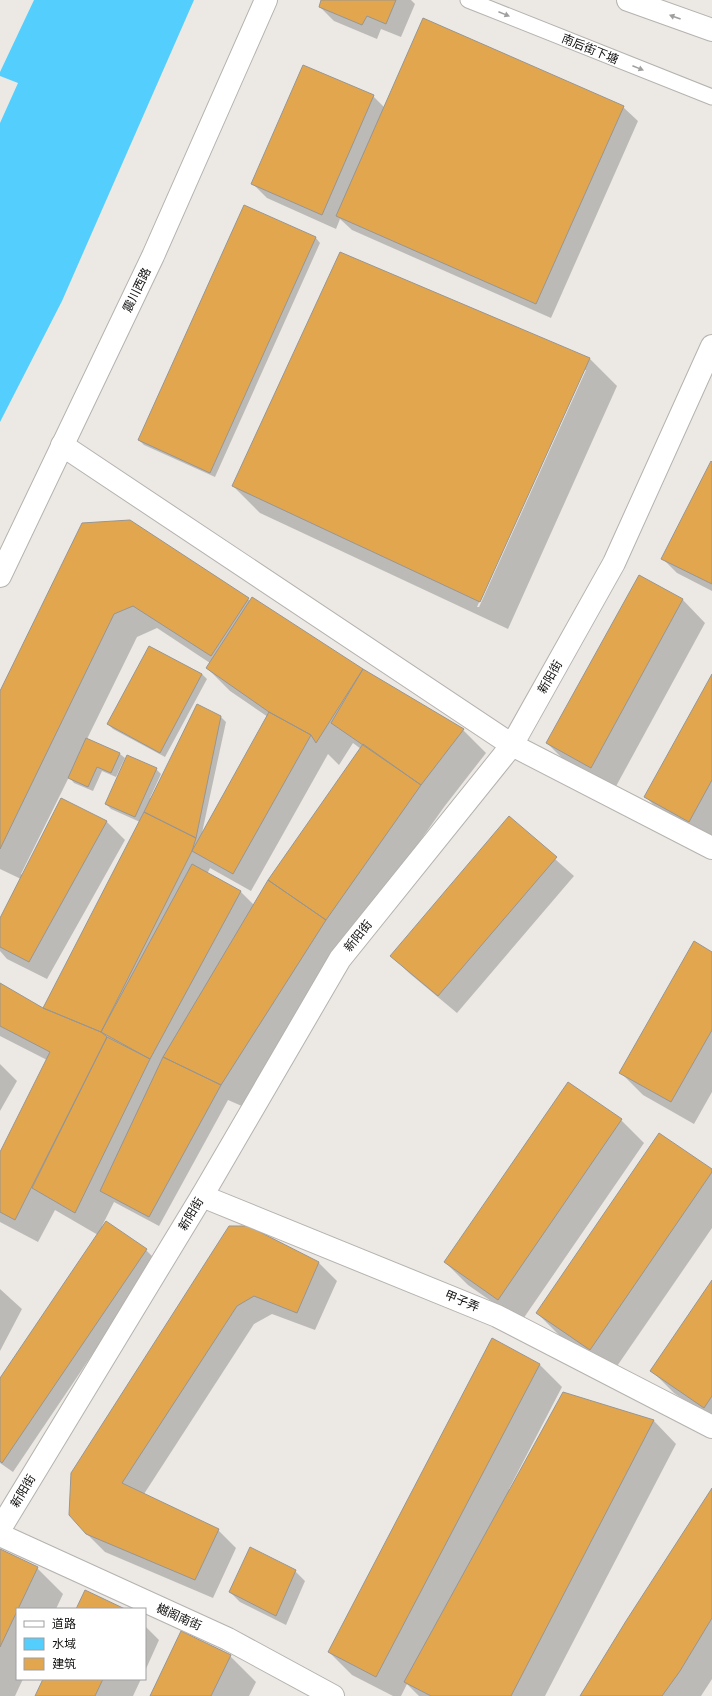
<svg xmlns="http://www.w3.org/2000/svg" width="712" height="1696" font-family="'Fira Sans Condensed','Noto Sans SC',sans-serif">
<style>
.water{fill:#54cffd}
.shadow{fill:#0003;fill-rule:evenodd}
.building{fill:#e2a74e;stroke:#989592}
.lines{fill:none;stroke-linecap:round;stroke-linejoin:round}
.service-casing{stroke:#b5b2af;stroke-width:17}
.minor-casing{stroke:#b5b2af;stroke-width:24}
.tertiary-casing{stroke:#b5b2af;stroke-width:24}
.service{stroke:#fff;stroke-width:15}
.minor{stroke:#fff;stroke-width:22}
.tertiary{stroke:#fff;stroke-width:22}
.oneway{fill:#9f9f9f}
.labels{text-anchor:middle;stroke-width:3;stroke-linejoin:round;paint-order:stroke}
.street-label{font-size:12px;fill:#100f0e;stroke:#fff}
</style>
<rect width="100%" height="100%" fill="#ece9e5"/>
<path class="water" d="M34,0H194L62,301L0,422V123L18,83L0,76V72Z"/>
<path class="shadow" d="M323,0H411L415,4L401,37L381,29L377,39L334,21L320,7Z
M373,96L385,108L623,107L638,121L551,318L352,230L340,219L336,229L267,198L253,184Z
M244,206L316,238L320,243L215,477L144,445L139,440Z
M590,359L617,386L508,629L260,513L233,486ZM583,370H586L479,607H477Z
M712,463V591L677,573L662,558Z
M82,524L251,601L252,598L363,670L463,730L486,753L444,807L348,943L244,1107L228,1100L159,1226L114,1202L102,1226L146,1250L156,1260L13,1472L0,1463V1379L98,1235L55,1210L38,1242L0,1222V1154L47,1060L0,1036V984L44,1010L140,822L111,809L106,804L156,769L161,774L150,798L152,799L221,717L226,722L202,833L268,717L230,691L207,668L210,663L157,628L137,637L87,739L120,754L125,758L116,777L102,771L93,791L74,783L69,777L21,874L23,875L62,799L107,822L125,840L47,979L7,959L0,951V920L21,879L0,869V693ZM353,743L361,749L254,905L241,892L207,874L210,868L251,891L328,754L339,765Z
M639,576L683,600L705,623L614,790L570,766L547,743Z
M150,647L202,674L207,679L165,757L113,729L108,724Z
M712,676V844L668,820L646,797Z
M509,818L574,876L457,1013L409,973L392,956Z
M712,953V1092L694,1124L643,1095L620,1072Z
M0,1064L17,1081L0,1111Z
M621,1120L644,1143L521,1322L468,1285L445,1262Z
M712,1170V1228L613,1372L560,1336L537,1313Z
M248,1227L319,1263L337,1281L315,1330L272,1314L254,1324L144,1494L218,1530L236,1548L213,1598L105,1552L87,1534Z
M712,1282V1419L674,1393L652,1371Z
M0,1289L22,1309L0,1351Z
M539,1364L562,1387L509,1489L511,1490L564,1393L654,1421L676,1444L545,1696H419L407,1684L401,1696H393L352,1675L329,1652Z
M712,1490V1679L701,1696H581Z
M0,1550L37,1568L63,1594L56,1609H17V1679H23L15,1696H0Z
M295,1571L305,1581L286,1625L240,1602L230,1592Z
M145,1626L159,1640L145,1671Z
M230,1656L256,1682L249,1696H152Z
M44,1679H141L133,1696H36Z"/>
<path class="building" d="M321,0H396L386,24L367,16L362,25L319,7Z
M423,18L624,106L536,304L336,216Z
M303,65L374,95L322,215L251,184Z
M244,205L316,237L210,473L138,440Z
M340,252L590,358L480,602L232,486Z
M711,461L712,462V584L661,559Z
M130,520L249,598L211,656L133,606L114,614L0,849V691L82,523Z
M639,575L683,599L591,768L546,743Z
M252,597L363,669L316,743L311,735L269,712L206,668Z
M149,646L202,674L160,753L107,724Z
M363,669L464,729L421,785L331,723Z
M712,674V780L689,822L644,797Z
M197,704L221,716L196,838L144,812Z
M269,712L311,735L233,874L192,851Z
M86,738L120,753L111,773L97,767L88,787L68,778Z
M363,744L421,785L326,920L268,880Z
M127,755L157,768L135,817L105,804Z
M61,798L107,821L29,962L0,947V918Z
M144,812L196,838L192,851L101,1032L43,1008Z
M509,816L557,857L438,996L390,956Z
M192,864L241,891L150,1059L101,1032Z
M268,880L326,920L221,1085L163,1057Z
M694,941L712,952V1030L671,1102L619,1073Z
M0,983L43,1008L101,1032L107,1037L15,1220L0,1212V1152L50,1052L0,1026Z
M107,1037L150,1059L75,1213L32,1188Z
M163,1057L221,1085L149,1217L100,1191Z
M568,1082L622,1119L498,1300L444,1262Z
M659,1133L712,1169V1172L590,1350L536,1313Z
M106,1221L147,1249L2,1463L0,1461V1378Z
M229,1226H248L319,1262L297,1313L254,1296L237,1306L122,1483L219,1529L195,1580L86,1534L69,1515L71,1473Z
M712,1280V1396L704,1408L650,1371Z
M492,1338L540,1364L376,1677L328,1652Z
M563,1392L654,1420L511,1696H431L404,1682Z
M712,1488V1618L680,1671L662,1696H580L626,1621Z
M250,1547L296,1570L276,1616L229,1592Z
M0,1549L38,1567L0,1647Z
M85,1590L125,1609H76Z
M181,1631L231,1655L211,1696H150Z
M43,1679H103L95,1696H35Z"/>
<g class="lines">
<g class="service-casing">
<path id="service" d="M468,0L712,97"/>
</g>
<g class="minor-casing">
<path id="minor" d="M628,0L712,30
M62,445L512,745L712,848
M202,1196L497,1316L712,1427"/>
</g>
<g class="tertiary-casing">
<path id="tertiary" d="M0,576L153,256L266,0
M0,1529L202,1196L340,959L512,745L614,563L712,346
M0,1535L228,1639L333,1696"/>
</g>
<use href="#service" class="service"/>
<use href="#minor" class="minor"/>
<use href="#tertiary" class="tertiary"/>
</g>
<defs><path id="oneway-solid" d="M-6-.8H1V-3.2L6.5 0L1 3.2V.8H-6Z"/></defs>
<g class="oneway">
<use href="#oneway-solid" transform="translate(504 14) rotate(22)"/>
<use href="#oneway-solid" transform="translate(675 17) rotate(-160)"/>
<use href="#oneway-solid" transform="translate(638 68) rotate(22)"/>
</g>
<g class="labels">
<g class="street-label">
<text transform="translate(590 49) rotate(22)" y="4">南后街下塘</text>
<text transform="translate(137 290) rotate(-64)" y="4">震川西路</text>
<text transform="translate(550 677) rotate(-60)" y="4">新阳街</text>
<text transform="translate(358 936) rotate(-51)" y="4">新阳街</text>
<text transform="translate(191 1214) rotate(-59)" y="4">新阳街</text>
<text transform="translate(462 1301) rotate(23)" y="4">甲子弄</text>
<text transform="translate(23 1491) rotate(-59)" y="4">新阳街</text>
<text transform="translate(179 1617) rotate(24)" y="4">樾阁南街</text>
</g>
</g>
<rect x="16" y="1608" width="130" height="72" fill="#ffffff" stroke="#9f9f9f"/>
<rect x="24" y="1621" width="20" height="6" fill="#ffffff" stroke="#9f9f9f"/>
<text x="52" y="1628" font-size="12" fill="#100f0e">道路</text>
<rect x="24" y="1638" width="20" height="12" fill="#54cffd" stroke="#9f9f9f"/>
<text x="52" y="1648" font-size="12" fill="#100f0e">水域</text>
<rect x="24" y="1658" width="20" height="12" fill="#e2a74e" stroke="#9f9f9f"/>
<text x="52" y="1668" font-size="12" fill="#100f0e">建筑</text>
</svg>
